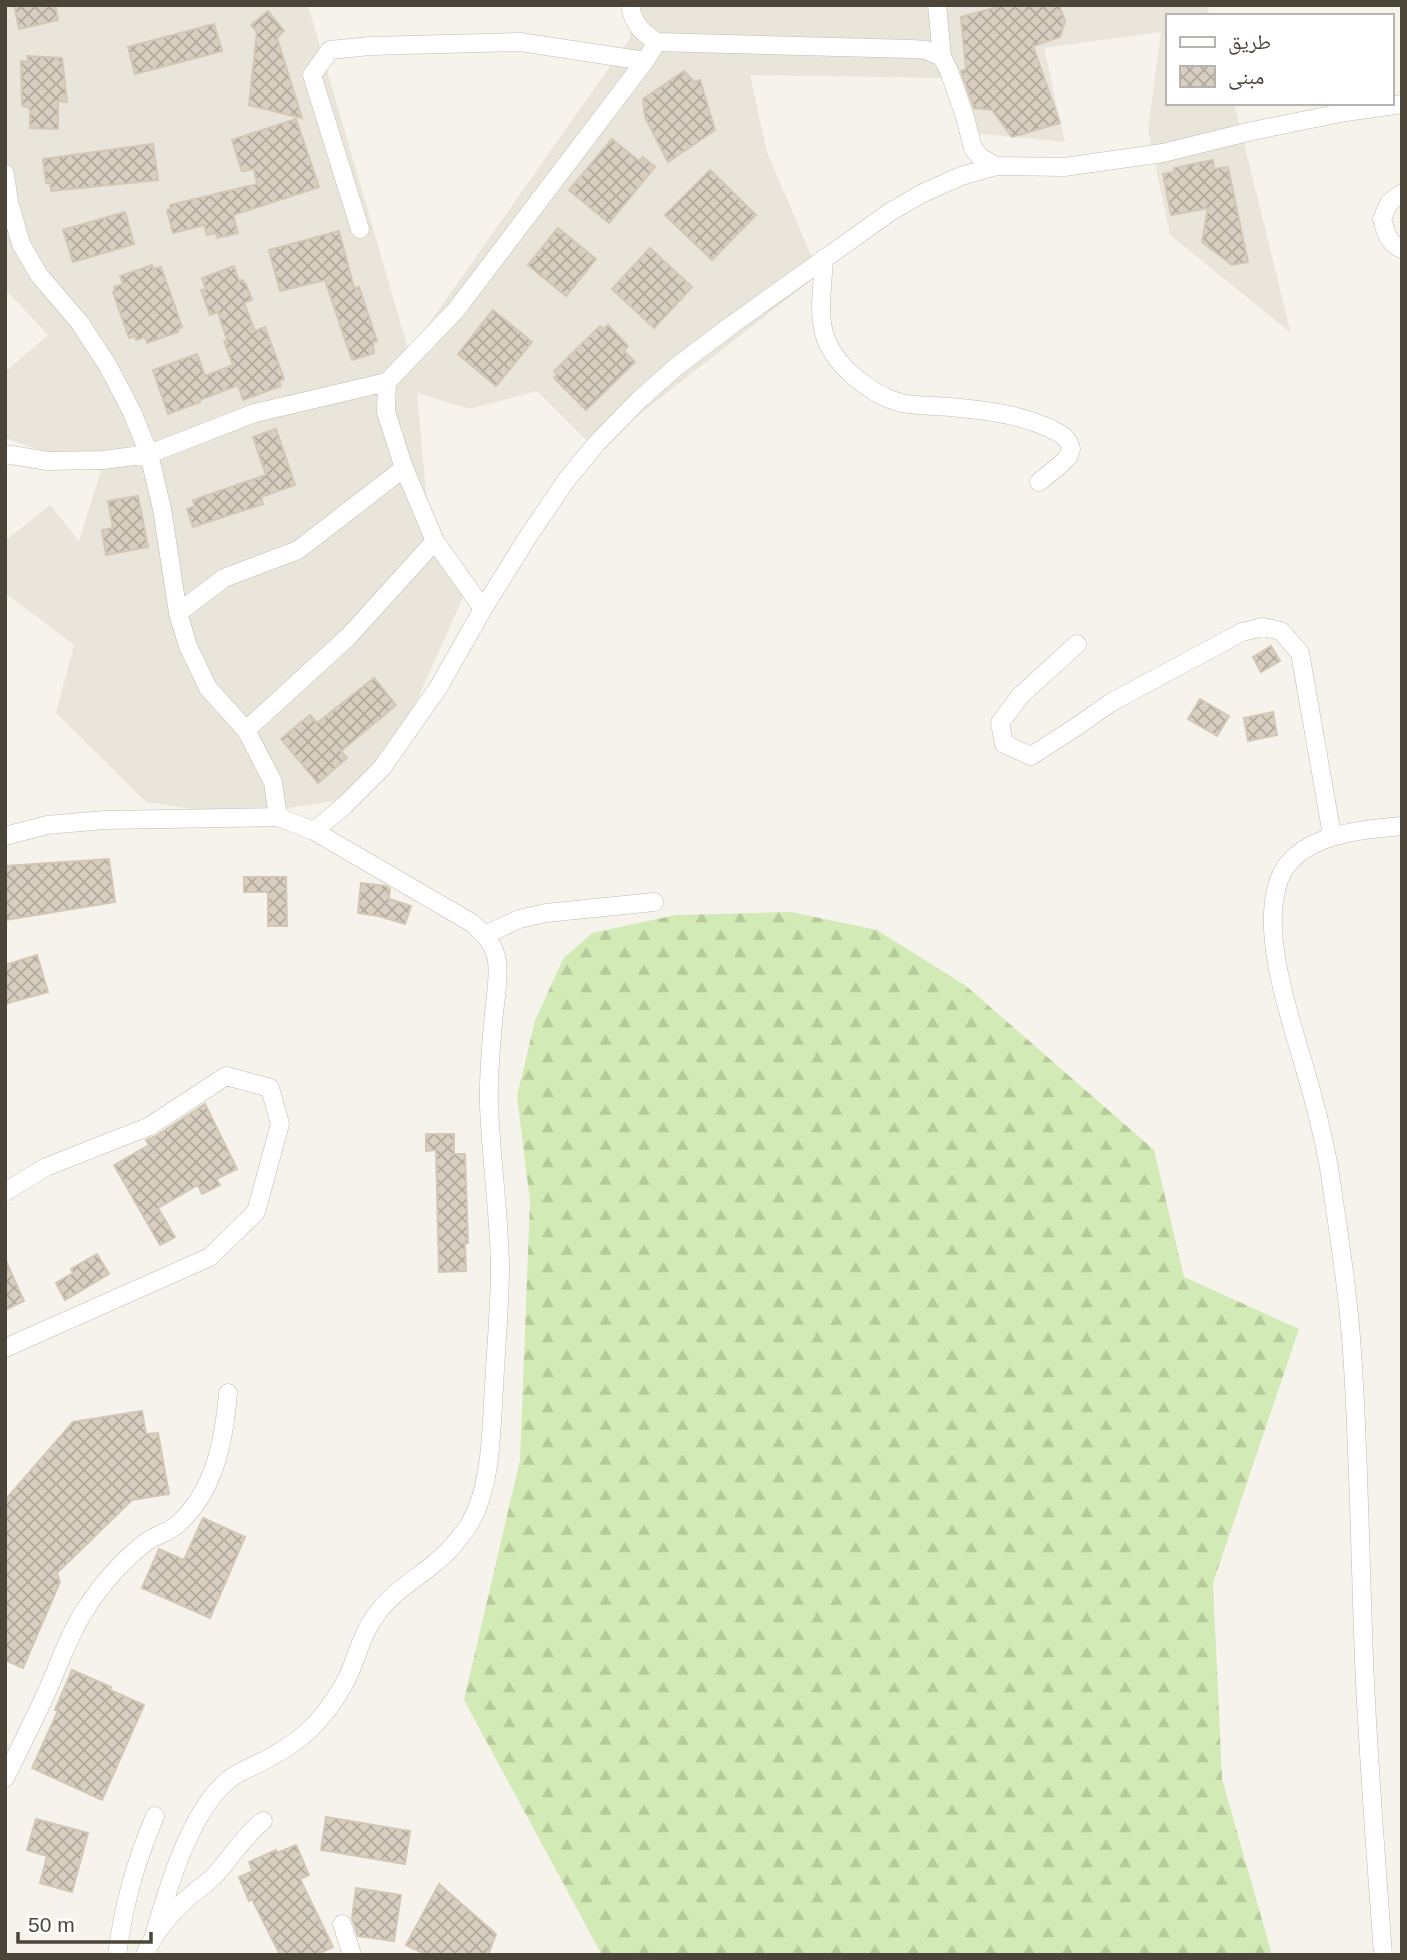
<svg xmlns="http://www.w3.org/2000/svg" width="1407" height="1960" font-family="Helvetica,'Noto Naskh Arabic',sans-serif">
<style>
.residential{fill:#eae5da}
.forest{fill:url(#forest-firs)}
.building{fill:url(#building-cross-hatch);stroke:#d3c7b4;stroke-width:2}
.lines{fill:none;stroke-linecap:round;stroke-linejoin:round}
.minor-casing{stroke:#c2bbae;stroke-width:19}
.minor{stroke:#fff;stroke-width:18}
</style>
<defs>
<pattern id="forest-firs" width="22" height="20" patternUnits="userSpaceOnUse" patternTransform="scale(1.75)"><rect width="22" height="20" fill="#d2eab5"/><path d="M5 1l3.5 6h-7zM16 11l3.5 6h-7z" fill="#b6ca9c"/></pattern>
<pattern id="building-cross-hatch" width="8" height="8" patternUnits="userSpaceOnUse" patternTransform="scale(1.75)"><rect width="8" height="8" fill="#d8cfc1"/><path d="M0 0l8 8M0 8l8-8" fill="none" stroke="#b1aa9e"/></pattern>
</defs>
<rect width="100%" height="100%" fill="#f6f3ec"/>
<path class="residential" d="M5,5H308L409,352L630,38L632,5H1207L1210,16H1167V103H1234L1291,333L1170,235L1148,130L1161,32L1044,48L1065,142L971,133L950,78L750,75L767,152L819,274L595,449L537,391L470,409L417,393L429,526L467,588L405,727L346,799L239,816L146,802L56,713L74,645L5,593V541L50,505L79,541L101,471L5,438V372L48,335L5,289Z"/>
<path class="forest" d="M791,912L877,930L966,986L1154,1150L1184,1277L1299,1329L1213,1583L1222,1779L1272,1955H602L464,1700L520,1460L530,1201L517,1096L535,1021L563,959L592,933L676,915Z"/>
<path class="building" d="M14,5H55L58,20L19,29Z
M1004,5H1059L1065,21L1060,37L1033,46L1060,123L1012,137L992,110L974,108L961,71L966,69L961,17Z
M268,11L284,31L277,38L302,118L249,105L257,32L251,25Z
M214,24L222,51L135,74L128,47Z
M27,56L62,58L67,102L58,101V129L30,128V108L22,106L21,61L28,62Z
M684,71L694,82L700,80L715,130L668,162L645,117L643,99Z
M296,119L319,187L233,215L238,233L217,238L216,233L207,235L204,225L173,233L167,210L171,209L170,205L257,184L254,169L242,171L232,140Z
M612,139L639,161L643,157L655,167L609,223L569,190Z
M153,144L158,180L51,191L50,183H46L43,159Z
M1213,160L1214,169L1228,167L1248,262L1232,265L1202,242L1208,208L1171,215L1163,174L1175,172L1174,168Z
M710,170L756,215L712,260L665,215Z
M125,212L134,244L73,262L63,230Z
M558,228L596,259L566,296L528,265Z
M339,231L354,288L359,287L377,341L373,342L374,353L352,360L325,280L280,291L269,250Z
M650,248L692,287L654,328L612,289Z
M152,265L153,269L161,267L182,327L177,329L178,332L147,343L145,337L136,340L135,336L129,338L113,292L115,291L114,287L123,284L120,276Z
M234,266L239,281L243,280L245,284H246L252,300L244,303L255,331L265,327L284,379L279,381L281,386L243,400L238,385L200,400V402L168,414L153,370L197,354L205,376L233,365L224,341L227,340L218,312L210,315L201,290L206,289L202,278Z
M493,310L532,342L496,386L458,354Z
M608,325L628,346L624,351L635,362L586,410L554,378L557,375L554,371L600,326L604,329Z
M276,429L295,485L261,497L263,504L193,527L187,509L195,506L193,500L266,475L253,437Z
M138,496L148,547L106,555L102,530L113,528L108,501Z
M1271,646L1280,661L1261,672L1253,657Z
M374,678L396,705L341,751L347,758L318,783L281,739L310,715L317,723Z
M1200,699L1229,716L1217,736L1188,719Z
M1273,712L1277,735L1248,741L1244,718Z
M109,859L115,902L5,920V866Z
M244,877H286L287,926H268V892H244Z
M361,883L386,886L390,889L389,899L411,906L405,924L379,916L358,913Z
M37,955L48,992L5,1004V965Z
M205,1104L237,1169L216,1179L220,1185L202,1194L198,1185L158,1208L175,1237L160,1245L114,1165L149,1145L146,1140L156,1136Z
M426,1134H454V1154H465L468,1243H465L466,1271L439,1272L436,1150L426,1151Z
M97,1254L109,1274L65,1300L56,1283L73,1273L71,1269Z
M5,1259L24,1301L5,1310Z
M142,1411L146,1434L158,1433L169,1494L132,1500L57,1573L60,1582L23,1668L5,1660V1500L73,1422Z
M203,1518L245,1537L210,1618L142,1588L159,1549L184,1560Z
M72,1670L111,1687L110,1690L144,1705L102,1800L32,1768L58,1711L55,1710Z
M326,1817L410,1831L405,1864L321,1850Z
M36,1819L88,1833L72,1892L40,1883L47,1856L27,1850Z
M296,1845L309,1875L300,1879L333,1947L316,1955H280L252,1899L249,1901L239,1877L253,1871L249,1862L276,1850L277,1853Z
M439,1884L496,1934L488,1955H427L406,1945Z
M356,1888L401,1895L394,1941L358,1936L352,1918Z"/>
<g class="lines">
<g class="minor-casing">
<path id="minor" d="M630,5C633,24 642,32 657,42L912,49L926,50L942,57
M937,5L942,57L949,71L965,117L973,148L980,157L996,166
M5,174L9,202L21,244L39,275L80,323L108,366L132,412L149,454L162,509L178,613L188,646L208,688L246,730L273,782L278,817
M1402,193L1389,203L1382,219C1386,232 1388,244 1402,249
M360,229L312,75L330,50L370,46L520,42L645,61
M824,258C823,282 818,310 824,333C832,364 871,395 901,403C917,406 934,406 950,407C984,410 1018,414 1049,428C1060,434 1068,436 1071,449L1068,457L1060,465L1039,482
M5,454L48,461L103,460L149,454L255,413L387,382
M435,541L483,609
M178,613L224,578L298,550L404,468
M1077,644L1021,695L1000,723L1004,744L1031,756L1079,725L1110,703L1242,632L1263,627L1281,631L1300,653L1332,835
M246,730L348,637L435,541L404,468L386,412L387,382L456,310L645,61L657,42
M314,831L345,805L382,768L438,688L483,609L529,535L568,478L597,443L639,400L676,367L733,324L890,212L921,194L961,176L996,166L1064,167L1163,153L1252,131L1346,112L1402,104
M5,836L47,825L105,820L278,817L314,831L472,923C483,933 495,945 497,961C499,977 496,996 494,1013C491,1044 488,1074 489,1105C491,1159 499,1212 500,1266C500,1306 496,1347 494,1387C491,1431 492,1490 467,1528C458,1540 448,1553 436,1562C415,1580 392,1592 376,1615C364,1631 359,1649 352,1667C343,1690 324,1717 306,1733C295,1743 280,1752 267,1759C254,1766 239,1771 227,1781C189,1814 168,1888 154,1936
M485,935L519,919L546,913L654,902
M5,1192L46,1167L150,1126L226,1076L270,1088L280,1124L256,1212L210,1257L5,1348
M5,1778C20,1748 35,1718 49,1687C60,1661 70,1633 85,1610C101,1585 123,1560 146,1542C156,1535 169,1532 178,1524C215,1490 224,1441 228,1393
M342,1924L352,1955
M117,1955C124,1903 135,1864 155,1816
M145,1955C154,1931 172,1912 191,1895C200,1888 209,1882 216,1874C232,1856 244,1836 263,1821
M1383,1955C1376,1856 1368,1758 1364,1659C1360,1557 1359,1454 1352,1351C1348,1290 1338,1229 1329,1168C1323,1134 1314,1099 1304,1066C1289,1014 1260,932 1279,880C1296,834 1360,830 1402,826"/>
</g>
<use href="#minor" class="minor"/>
</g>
<rect width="1407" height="1960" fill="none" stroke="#4b4439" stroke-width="14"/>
<rect x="1166" y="14" width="228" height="91" fill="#ffffff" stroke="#b7b4b0" stroke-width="2"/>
<rect x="1180" y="37" width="35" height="10" fill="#ffffff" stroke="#b7b4b0" stroke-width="2"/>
<text x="1228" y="49" font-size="21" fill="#4b4439">طريق</text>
<rect x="1180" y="66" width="35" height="21" fill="url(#building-cross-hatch)" stroke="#b7b4b0" stroke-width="2"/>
<text x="1228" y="84" font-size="21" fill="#4b4439">مبنى</text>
<path d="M18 1932v10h133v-10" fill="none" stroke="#4b4439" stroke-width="3.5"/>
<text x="28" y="1932" font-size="21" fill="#4b4439" stroke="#ffffff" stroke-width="5" paint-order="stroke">50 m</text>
</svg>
